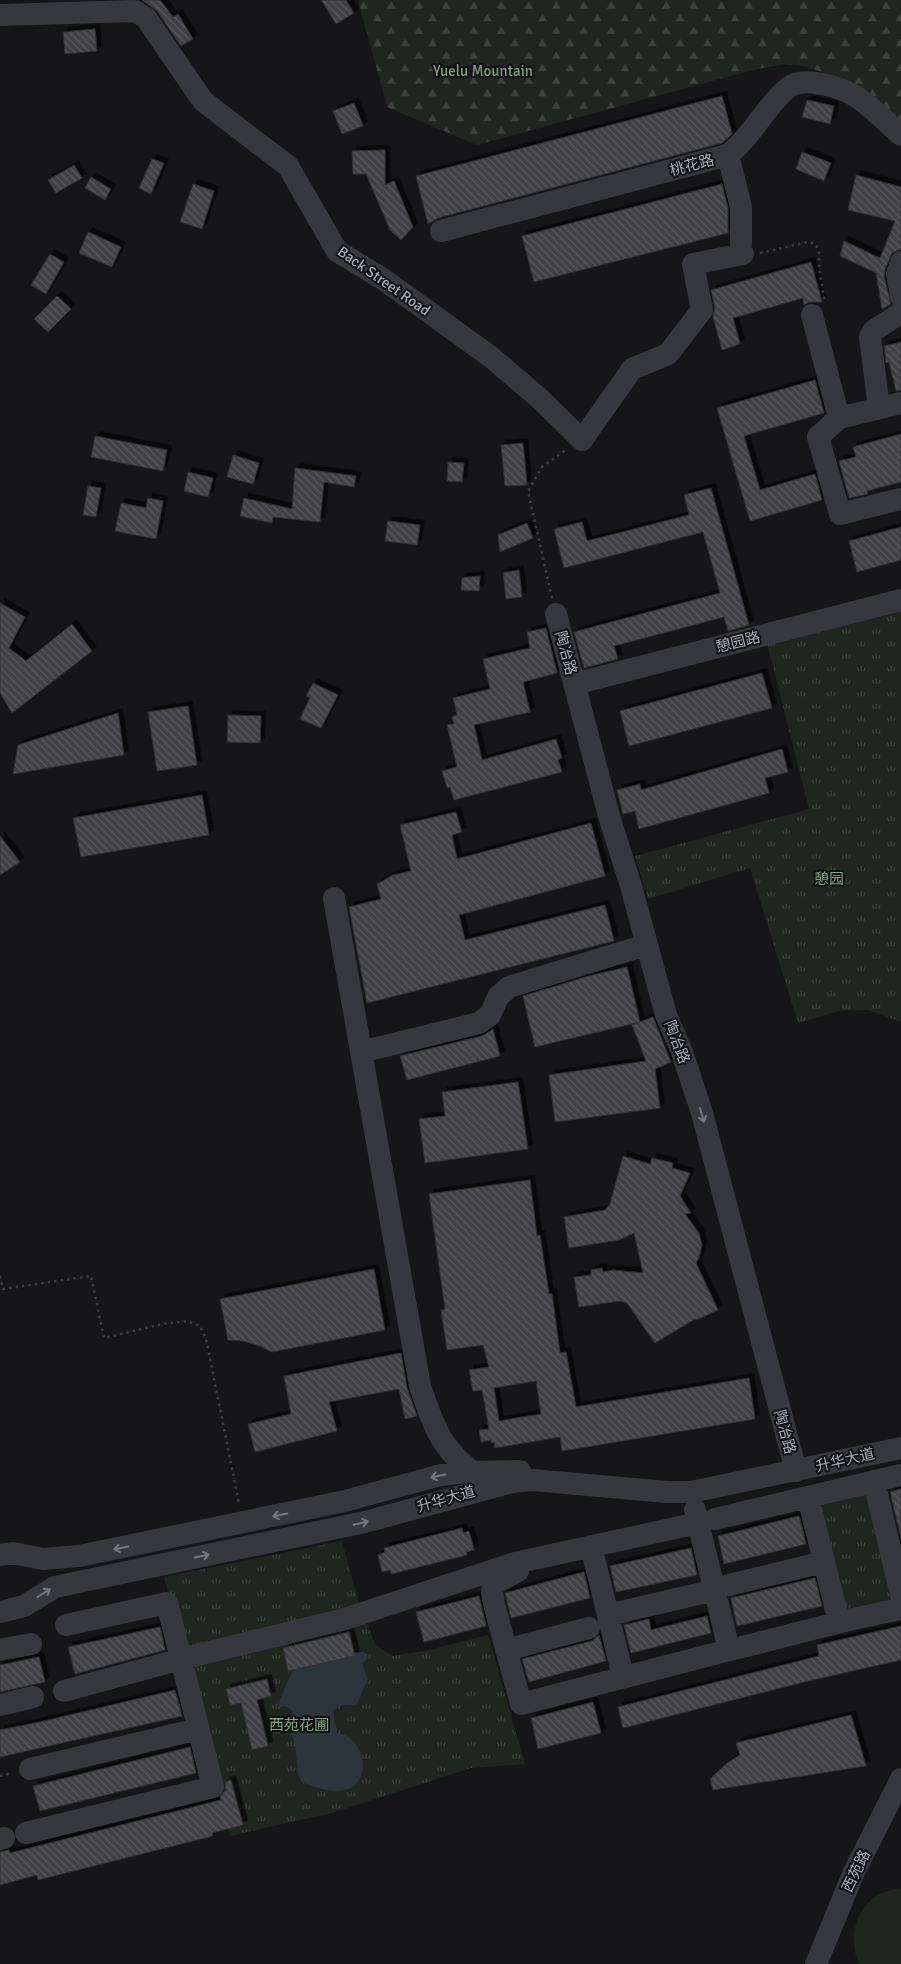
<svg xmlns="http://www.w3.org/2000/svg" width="901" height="1964" font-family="Signika,'Noto Sans SC',sans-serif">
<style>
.grass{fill:url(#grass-tufts)}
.forest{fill:url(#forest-firs)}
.pitch{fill:#1e261f}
.water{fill:#2c353c}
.building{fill:url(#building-back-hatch);stroke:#303034;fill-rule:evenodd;filter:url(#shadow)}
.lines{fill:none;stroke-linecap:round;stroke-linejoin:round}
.path{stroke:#3d3f44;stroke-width:2.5;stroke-dasharray:2.5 4;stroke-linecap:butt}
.minor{stroke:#37383d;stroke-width:22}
.oneway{stroke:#757881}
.labels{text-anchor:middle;stroke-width:4;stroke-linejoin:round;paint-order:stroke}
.park-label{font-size:15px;fill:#7fa381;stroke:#111113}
.street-label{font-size:15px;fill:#a8adb8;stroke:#111113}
</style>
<defs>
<pattern id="grass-tufts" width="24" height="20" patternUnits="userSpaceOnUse" patternTransform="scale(1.25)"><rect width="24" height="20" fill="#1e261f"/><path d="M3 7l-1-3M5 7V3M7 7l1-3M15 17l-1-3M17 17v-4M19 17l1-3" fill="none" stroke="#3c433d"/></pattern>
<pattern id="forest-firs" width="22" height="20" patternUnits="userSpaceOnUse" patternTransform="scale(1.25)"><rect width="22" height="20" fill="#1e261f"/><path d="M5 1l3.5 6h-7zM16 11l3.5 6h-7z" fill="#3c433d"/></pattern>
<pattern id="building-back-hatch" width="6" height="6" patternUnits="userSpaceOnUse" patternTransform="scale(1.25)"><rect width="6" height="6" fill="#404145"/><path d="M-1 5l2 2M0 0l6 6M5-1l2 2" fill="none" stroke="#595a5e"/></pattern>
<filter id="shadow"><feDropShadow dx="4.5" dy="-4.5" stdDeviation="0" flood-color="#0009"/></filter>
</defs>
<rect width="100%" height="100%" fill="#161618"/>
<path class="grass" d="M901,600V1022L868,1010L839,1011L798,1023L750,868L648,899L635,856L809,809L765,635Z
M871,1485L901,1605L840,1616L812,1500Z
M342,1541L357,1597L375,1644L392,1656L429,1650L488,1635L525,1764L471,1768L332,1813L230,1836L164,1577Z"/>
<path class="forest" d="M358,0H901V126C870,103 831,66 791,65C772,64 753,71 734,75L477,145L387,107Z"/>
<path class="pitch" d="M901,1888V1964H860C848,1943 854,1915 872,1899C880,1892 891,1890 901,1888Z"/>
<path class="water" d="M354,1652H364L368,1658L362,1663L368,1680C362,1688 362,1696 357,1704C347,1707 341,1702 333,1711L337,1733C373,1736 380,1819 301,1781L298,1774L295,1743L291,1735L295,1718L292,1710L285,1706L279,1707L280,1699L293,1670L354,1656Z"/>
<path class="building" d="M142,0H160L173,17L178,14L193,39L181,46L157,11Z
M321,0H346L354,13L336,24Z
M95,29L97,51L65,54L63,32Z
M722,96L732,134L722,143L438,218L428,224L416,176Z
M807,100L834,106L830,124L802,117Z
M354,103L363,126L342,134L333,111Z
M385,150V185L394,181L413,227L401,240L390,230L366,174H353L352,151Z
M802,152L831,163L824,181L796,169Z
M152,159L164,163L151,194L139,188Z
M74,165L82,178L56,193L48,180Z
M856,175L901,187V249L892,253L885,270L884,276L891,304L882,309L876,273L840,256L844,241L880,258L895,221L848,210Z
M91,177L111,189L105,200L85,188Z
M193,184L214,191L202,229L180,222Z
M722,184L728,209V233L534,282L522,236Z
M88,232L121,247L112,267L79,253Z
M50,254L64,262L46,294L31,285Z
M811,262L822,302H809L804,305L803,298L733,318L740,344L722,350L713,317L715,308L711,290Z
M57,296L71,309L48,332L34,319Z
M901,342V390L896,391L889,362L886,363L884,346Z
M815,380L824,413L744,436L760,490L815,474L822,500L750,521L717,408Z
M901,434V482L867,491L868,494L849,498L839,461L856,457L853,447Z
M95,436L167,450L163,471L91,457Z
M523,443L527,485L505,486L501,445Z
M233,455L259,463L253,484L227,477Z
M448,462L464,463L462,482L447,481Z
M295,468L356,476L354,487L324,482L320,522L273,517L272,523L240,516L244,498L292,509Z
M188,472L213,478L208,497L184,491Z
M88,486L101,488L96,517L83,515Z
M711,488L749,625L728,631L724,617L614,646L618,659L584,668L574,632L720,593L703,532L564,568L554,529L582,522L587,541L689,515L684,495Z
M148,498L163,501L156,539L115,531L121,503L146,508Z
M388,521L420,525L417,545L385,541Z
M527,523L533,538L500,552L498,535Z
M901,527V560L857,572L849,541Z
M519,570L522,597L506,599L503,573Z
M480,576L479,591L461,590L462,578Z
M0,603L25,617L9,648L26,661L72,624L92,651L12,713L0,693Z
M546,628L557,673L523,682L530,712L474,725L482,760L556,739L562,758L558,760L562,772L454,800L450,787L447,788L442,771L457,767L447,725L454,724L452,717L457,715L453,698L490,689L483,659L530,648L527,632Z
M762,673L772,708L629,746L620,711Z
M313,683L338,695L321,728L300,719L310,698L306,696Z
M188,706L197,765L157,771L148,712Z
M118,713L124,755L13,774L18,745Z
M228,715L261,716L260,743L227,742Z
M782,749L788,772L765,778L769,793L639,829L635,811L623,814L617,790L640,784L641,790Z
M202,795L209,835L81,857L73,818Z
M456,812L462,832L452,835L457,859L591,823L605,876L459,915L465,940L605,905L614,941L367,1003L349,907L381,899L377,884L393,875L411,871L400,825Z
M0,836L20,862L0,875Z
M627,967L640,1022L535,1047L523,996L589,976Z
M653,1017L671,1062L655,1069L660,1108L555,1122L549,1075L646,1061L632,1025Z
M493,1029L500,1056L407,1080L400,1056L482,1036Z
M518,1082L528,1149L425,1163L419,1119L445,1116L442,1092Z
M623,1156L650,1164L652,1158L673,1163L672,1168L690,1173L680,1196L691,1213L685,1214L699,1233L702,1245L699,1258L696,1263L718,1310L696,1320L695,1319L655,1343L627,1303L620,1301L579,1307L574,1277L591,1275V1270L602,1268L603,1272L613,1270L643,1273L634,1233L619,1240L569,1248L564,1217L605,1210L610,1204Z
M530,1180L537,1236L540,1235L549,1294H552L560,1353L566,1352L576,1407L749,1378L755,1419L562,1451L560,1437L495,1448L494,1442L491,1443V1440L481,1442L479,1430L489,1429L482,1390L473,1391L469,1370L489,1367L483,1345L447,1350L441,1310L445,1309L429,1194ZM536,1381L541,1414L499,1421L494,1388Z
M374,1269L385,1330L272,1352L260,1346L243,1341L228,1340L220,1299Z
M401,1353L407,1388L417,1416L405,1419L399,1389L329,1402L337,1431L255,1452L248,1424L291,1414L284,1376Z
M901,1489V1538L890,1492Z
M799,1516L806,1544L724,1564L718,1536Z
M462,1528L463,1533L469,1531L474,1550L466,1552L467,1555L391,1574L390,1570L382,1572L378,1555L385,1552L384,1548Z
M691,1548L697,1575L616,1592L610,1566Z
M584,1572L590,1598L511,1618L505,1593Z
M815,1578L822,1606L737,1626L731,1598Z
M479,1596L486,1626L424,1642L416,1612Z
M707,1616L711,1633L631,1653L624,1625L649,1619L651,1630Z
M901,1626V1660L804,1682L623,1728L618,1707L819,1656L817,1645Z
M160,1627L165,1650L75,1674L68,1647Z
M349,1632L355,1656L288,1671L283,1648Z
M599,1635L606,1661L529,1682L522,1659L592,1641Z
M39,1657L45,1682L0,1692V1665Z
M267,1679L271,1696L257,1700L268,1746L252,1750L241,1703L230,1705L226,1689Z
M175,1690L182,1716L0,1757V1730L40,1722Z
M593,1702L601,1733L538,1749L531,1718Z
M851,1715L866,1766L713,1790L710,1779L727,1763L740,1755L736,1743Z
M190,1747L196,1773L40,1811L33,1786Z
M231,1780L243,1825L212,1833L213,1836L38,1880L37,1875L0,1885V1852L9,1850L10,1853L221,1800L220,1797L226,1790L225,1782Z"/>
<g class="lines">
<path class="path" d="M760,253L808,242L815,244L819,251V268L825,303
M552,598L528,491L542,467L566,450
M0,1276L3,1289L91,1276L104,1338L162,1324L187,1321L200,1326L206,1339L239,1503
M0,1776L12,1773"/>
<path class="minor" d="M0,15L135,11L146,18L203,101L288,166L337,251L383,279L491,357L539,398L582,440L632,369L668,354L702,310L693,264L743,254
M728,155L741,207V243
M441,231L728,155C752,137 765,106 789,87C804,76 840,87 855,96C871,106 886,122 901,135
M901,262L897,274L901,296
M812,315L839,418L818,437L840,514L901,499
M879,408L870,337L873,331L901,313
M839,418L901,403
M556,614L609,816L631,886L666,1015L682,1052L702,1113L796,1471
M574,684L901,600
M334,898L420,1386C432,1423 443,1455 480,1476
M361,1052L479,1023L490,1015L498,997L509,987L646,945
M874,1481L901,1595
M808,1497L839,1622
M695,1510L729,1650C787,1637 843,1619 901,1609
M715,1519L901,1475
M591,1546L623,1676
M0,1555L13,1553L43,1559L79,1556L345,1501L441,1475L466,1472L520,1471
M518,1571L494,1584L492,1592L494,1604L521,1704L729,1650
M729,1585L824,1562
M0,1612L24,1606L55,1587L365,1522L512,1482L532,1480L667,1492H691L901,1448
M608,1615L715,1590
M0,1650L31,1644
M506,1650L589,1628
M64,1691L185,1658L345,1619L515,1563L698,1523
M0,1705L33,1697
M30,1769L198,1729
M26,1833L213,1787L167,1603L66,1625
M0,1839L4,1838
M816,1964L854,1872L901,1779"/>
</g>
<defs><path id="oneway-shaft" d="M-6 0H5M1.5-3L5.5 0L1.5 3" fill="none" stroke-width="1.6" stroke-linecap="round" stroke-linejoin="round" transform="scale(1.25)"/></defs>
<g class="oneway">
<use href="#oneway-shaft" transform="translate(702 1115) rotate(74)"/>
<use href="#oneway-shaft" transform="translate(438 1476) rotate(169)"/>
<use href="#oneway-shaft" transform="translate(280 1515) rotate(168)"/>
<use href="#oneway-shaft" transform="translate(361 1523) rotate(-13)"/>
<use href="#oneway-shaft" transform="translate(121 1548) rotate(168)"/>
<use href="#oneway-shaft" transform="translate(202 1556) rotate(-12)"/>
<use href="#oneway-shaft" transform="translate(44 1593) rotate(-32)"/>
</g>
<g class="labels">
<g class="park-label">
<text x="483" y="76">Yuelu Mountain</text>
<text x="829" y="884">憩园</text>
<text x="299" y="1730">西苑花圃</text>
</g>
<g class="street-label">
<text transform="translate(692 165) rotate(-15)" y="5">桃花路</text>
<text transform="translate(384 281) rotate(35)" y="5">Back Street Road</text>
<text transform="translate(738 642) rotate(-14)" y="5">憩园路</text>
<text transform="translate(566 653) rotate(75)" y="5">陶冶路</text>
<text transform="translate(677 1042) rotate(69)" y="5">陶冶路</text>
<text transform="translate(785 1432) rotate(75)" y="5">陶冶路</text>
<text transform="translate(845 1460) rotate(-13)" y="5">升华大道</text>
<text transform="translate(446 1499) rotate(-16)" y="5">升华大道</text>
<text transform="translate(856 1871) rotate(-64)" y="5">西苑路</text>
</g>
</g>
</svg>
